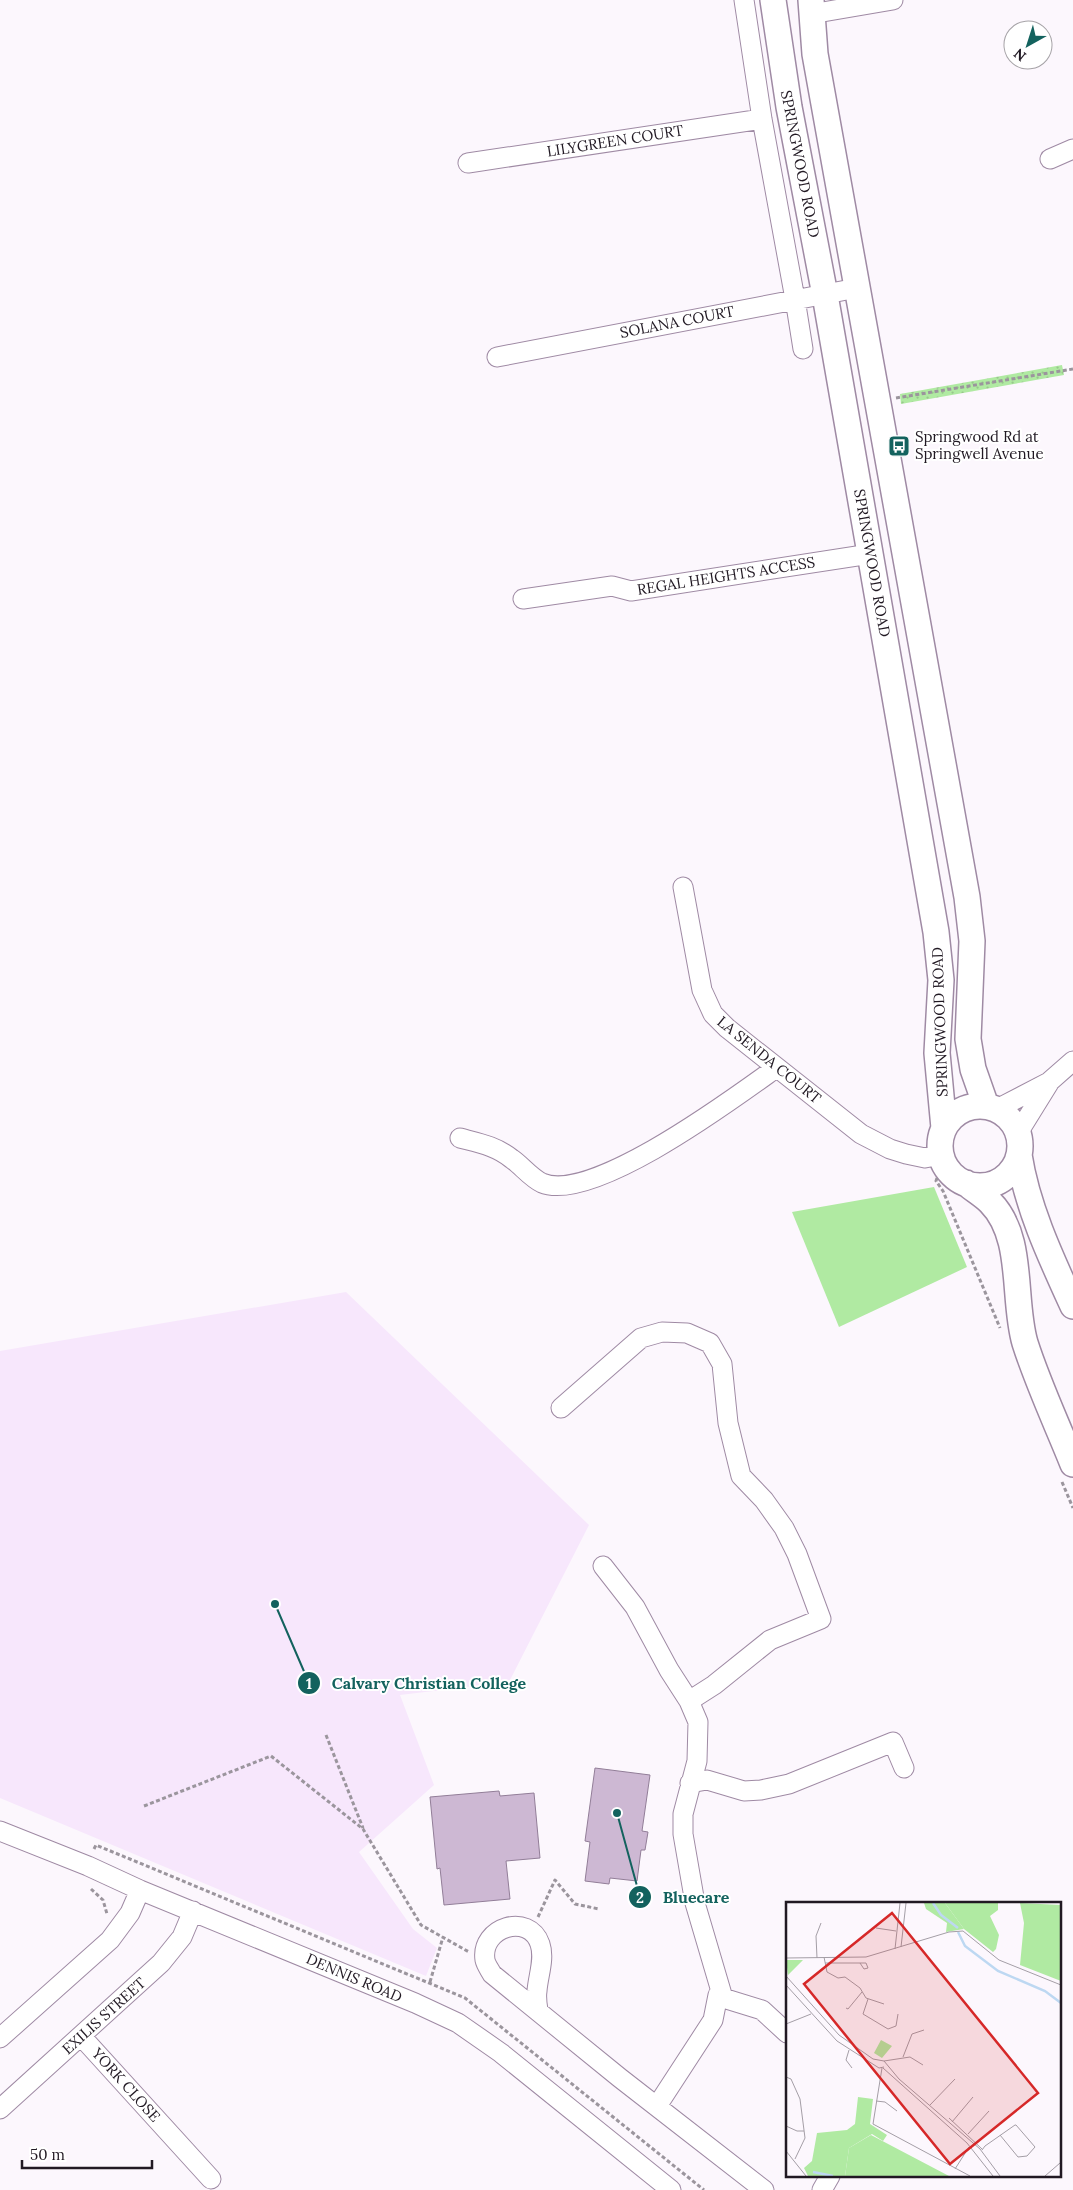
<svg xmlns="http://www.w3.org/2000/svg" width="1073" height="2190" font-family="Lora,serif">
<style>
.built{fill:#f7e7fc}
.grass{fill:url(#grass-dots)}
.green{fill:#b0eaa2}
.building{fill:#cdb8d3;stroke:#927e98}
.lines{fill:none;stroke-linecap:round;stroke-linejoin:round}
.minor-casing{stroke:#9f8aa4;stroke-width:21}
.major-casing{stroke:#9f8aa4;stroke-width:28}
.path{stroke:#9b959d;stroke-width:3;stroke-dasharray:4 2.5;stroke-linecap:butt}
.minor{stroke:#fff;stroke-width:19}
.major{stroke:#fff;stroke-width:25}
.labels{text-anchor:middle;stroke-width:4;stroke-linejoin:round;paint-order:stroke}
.street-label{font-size:15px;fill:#211923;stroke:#fff}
.poi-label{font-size:15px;fill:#211923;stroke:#fff;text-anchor:start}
.inset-river{fill:none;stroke:#bdd8f2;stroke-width:2.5}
.inset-road{fill:none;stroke:#a49ea6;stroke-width:1}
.view{fill:#d62828;fill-opacity:0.15;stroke:#d62828;stroke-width:2.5}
.inset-edge{fill:none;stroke:#211923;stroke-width:2.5}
.leader{fill:none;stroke:#13625e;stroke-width:2}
.callout-dot{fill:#13625e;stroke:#fff;stroke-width:2}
.mark-label{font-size:15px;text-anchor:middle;font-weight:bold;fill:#fff}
.callout-label{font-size:16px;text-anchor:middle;font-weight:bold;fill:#13625e;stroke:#fff;stroke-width:4;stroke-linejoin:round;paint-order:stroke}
</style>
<defs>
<pattern id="grass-dots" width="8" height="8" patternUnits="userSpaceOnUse" patternTransform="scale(1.25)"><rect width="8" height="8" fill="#b0eaa2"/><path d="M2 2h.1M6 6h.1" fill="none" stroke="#97c88b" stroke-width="1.8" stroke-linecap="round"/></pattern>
</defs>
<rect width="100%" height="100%" fill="#fcf7fd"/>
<path class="built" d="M346,1292L589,1525L509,1682L400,1695L434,1785L359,1852L413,1929L437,1948L426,1976L0,1798V1351Z"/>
<path class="grass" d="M1062,365L1064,375L901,404L900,394Z"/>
<path class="green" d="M934,1187L967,1267L839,1327L792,1212Z"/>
<path class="building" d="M595,1768L650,1775L642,1831L648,1832L645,1850H641L637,1881L610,1878L609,1884L585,1881L590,1842L585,1841Z
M499,1791L500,1796L534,1793L540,1858L506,1861L510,1899L444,1905L440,1868L437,1869L430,1797Z"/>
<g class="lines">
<g class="minor-casing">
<path id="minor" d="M744,0L762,119L795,299L803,349
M811,14L893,0
M1050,159L1073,149
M468,163L762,119
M497,357L857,288
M523,599L612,586L631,591L870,554
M683,887L702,990L713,1014L727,1028L861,1134L890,1149L906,1154L925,1158L941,1155
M997,1109L1049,1082L1073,1061
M1018,1133L1049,1083
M460,1138C479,1143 496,1146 512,1159C521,1165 531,1178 542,1183C592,1204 734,1098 776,1068
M561,1408L641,1338L662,1332L687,1333L710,1343L722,1364L728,1423L741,1476L764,1500L784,1528L797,1554L821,1619L770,1640L714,1685L689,1701
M603,1566L635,1607L669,1670L689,1701L698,1722L697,1761L683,1814V1834L695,1903L723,1998L762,2010L787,2033
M690,1783L707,1780L744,1791L761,1790L789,1784L893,1742L904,1768
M0,1831L88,1866L140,1890L415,2003L458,2023L501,2053L671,2190
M538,2010C537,2004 536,1997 537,1991C538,1976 545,1959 540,1944C529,1912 480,1927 485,1960C486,1965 490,1970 492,1974L620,2078L764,2190
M81,2036L211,2179
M0,2038L110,1940L130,1913L140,1890
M657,2106L713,2020L718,1995
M0,2109L161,1963L182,1937L193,1911
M822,2190L830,2176"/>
</g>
<g class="major-casing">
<path id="major" d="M773,0L789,107L825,295L936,932L941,980L937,1053L944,1128
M811,0L815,54L967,897L972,941L968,1039L973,1069L986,1106
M940 1146a40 40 0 1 1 80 0a40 40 0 1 1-80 0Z
M1019,1155C1027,1207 1051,1258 1073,1306
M966,1183C974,1190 983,1195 990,1202C1025,1237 1012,1299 1025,1343C1038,1384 1057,1424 1073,1464"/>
</g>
<path class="path" d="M896,398L1073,369
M937,1178L936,1181L943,1191L1000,1328
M1062,1482L1073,1508
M326,1735L363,1828
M144,1806L271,1756L363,1829L421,1925L469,1952
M94,1849L96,1845L465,1998L704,2190
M91,1889L103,1900L107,1914
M538,1917L555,1880L575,1904L599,1909
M430,1982L443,1937"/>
<use href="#minor" class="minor"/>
<use href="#major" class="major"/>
</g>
<defs>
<g id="bus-square" transform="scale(1.125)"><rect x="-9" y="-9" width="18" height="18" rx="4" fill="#13625e" stroke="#fff"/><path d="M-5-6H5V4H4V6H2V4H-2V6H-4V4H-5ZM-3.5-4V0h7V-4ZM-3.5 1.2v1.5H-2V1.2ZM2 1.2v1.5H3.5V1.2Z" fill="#fff"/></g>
</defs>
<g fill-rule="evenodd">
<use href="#bus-square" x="899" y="446"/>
</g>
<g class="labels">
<g class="street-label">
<text transform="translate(615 141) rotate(-9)" y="5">LILYGREEN COURT</text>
<text transform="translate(800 164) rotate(79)" y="5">SPRINGWOOD ROAD</text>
<text transform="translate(677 322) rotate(-11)" y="5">SOLANA COURT</text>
<text transform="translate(872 563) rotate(80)" y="5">SPRINGWOOD ROAD</text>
<text transform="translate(726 576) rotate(-9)" y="5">REGAL HEIGHTS ACCESS</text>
<text transform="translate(940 1022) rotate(-92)" y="5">SPRINGWOOD ROAD</text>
<text transform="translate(769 1060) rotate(39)" y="5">LA SENDA COURT</text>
<text transform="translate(354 1978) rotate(23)" y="5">DENNIS ROAD</text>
<text transform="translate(104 2016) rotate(-42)" y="5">EXILIS STREET</text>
<text transform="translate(126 2085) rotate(48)" y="5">YORK CLOSE</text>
</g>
<g class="poi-label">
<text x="915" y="442">Springwood Rd at<tspan x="915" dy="17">Springwell Avenue</tspan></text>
</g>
</g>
<g transform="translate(786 1902)">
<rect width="275" height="275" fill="#fcf7fd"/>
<path d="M159,1H212V8L204,14L213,33L210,47L207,50L178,27ZM234,1L275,3V79L234,63L238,21ZM85,233L163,274H59L63,246Z" fill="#b0eaa2"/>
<path d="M138,1H159L178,27L160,30L161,21L140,7ZM0,58H17L2,73ZM95,138L106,144L96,156L88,151ZM72,195L87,197L84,222L101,233L97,239L86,232L63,246L59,274H22L18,266L26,259L31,231L61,228L69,222Z" fill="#b0eaa2"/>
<path class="inset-river" d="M147,1L155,13L172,26M172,30L179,44L212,69L259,89L275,101M27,270L47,274"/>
<path class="inset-road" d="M90,26L110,29M115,45L120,1M109,47L114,1M38,55L41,70L52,76L59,75L74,86L80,96L98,102M0,56L80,55L163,30L177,29L213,58L275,83M31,56L30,34L35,21M39,61H80L82,66L78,67L74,61M0,74L53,133L87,157L98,159L113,177L194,247L214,274M0,83L51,139L93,166L98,165M82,97L77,112L102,127L110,124L112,112M60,106L62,107L76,90M0,122L25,112M63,148L60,158L66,166M117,155L126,132L138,128M98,159L124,155L137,163M96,166L87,222L184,274M97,166L181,241L207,274M0,175L5,177L14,197L19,236L9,257M90,199L99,200L111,209M144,203L169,177M163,216L196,247M166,220L187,195M0,224L11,229H18M182,232L203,209M196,248L199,244L229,223H230L249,245L241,254L232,255L214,233M0,249L20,274M169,267L183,245M259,274L274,261"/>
<path class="view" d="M106,11L252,191L164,262L18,82Z"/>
<rect width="275" height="275" class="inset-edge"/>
</g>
<path class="leader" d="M275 1604L309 1683M617 1813L640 1897"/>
<g class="callout-dot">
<circle cx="275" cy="1604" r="5"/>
<circle cx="617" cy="1813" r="5"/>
<circle cx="309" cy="1683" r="12"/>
<circle cx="640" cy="1897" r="12"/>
</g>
<g class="mark-label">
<text x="309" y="1689">1</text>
<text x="640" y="1903">2</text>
</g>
<g class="callout-label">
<text x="429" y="1689">Calvary Christian College</text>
<text x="696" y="1903">Bluecare</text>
</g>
<g transform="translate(1028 45) rotate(219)"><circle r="24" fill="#ffffff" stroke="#a6a3a7"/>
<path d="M0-4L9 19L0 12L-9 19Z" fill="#13625e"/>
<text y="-8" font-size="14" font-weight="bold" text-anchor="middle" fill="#211923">N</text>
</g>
<path d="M22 2160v8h130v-8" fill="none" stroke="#211923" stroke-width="2.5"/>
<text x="30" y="2160" font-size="15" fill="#211923" stroke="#ffffff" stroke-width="4" paint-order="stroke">50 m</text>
</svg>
